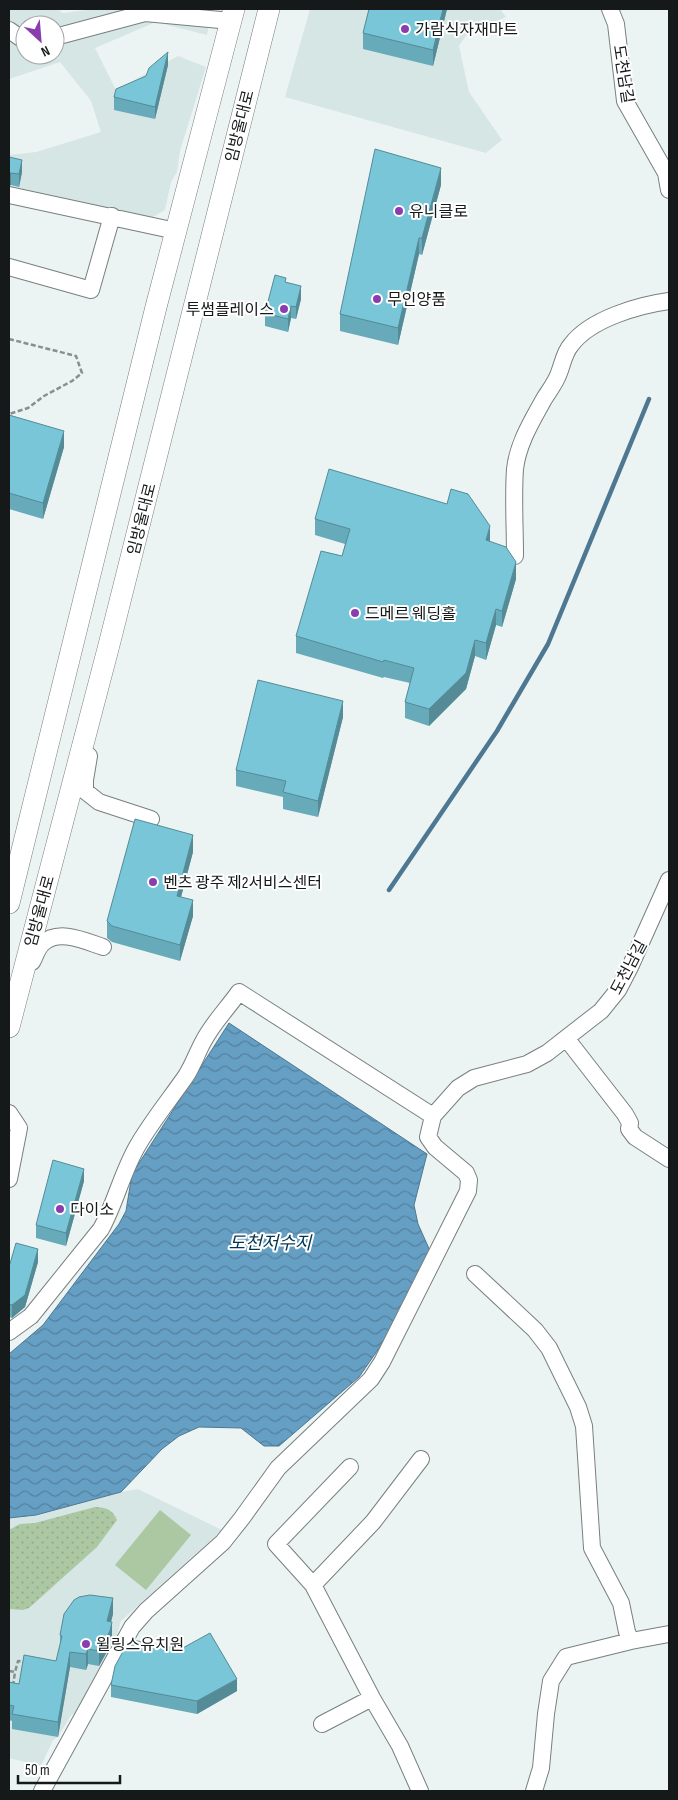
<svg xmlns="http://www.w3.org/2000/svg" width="678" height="1800" font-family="'Sofia Sans Condensed','Noto Sans KR',sans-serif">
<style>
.built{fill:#d5e6e5;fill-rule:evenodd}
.grass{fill:url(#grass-dots)}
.garden{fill:#abc8a3}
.water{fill:url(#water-waves);stroke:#4e7791}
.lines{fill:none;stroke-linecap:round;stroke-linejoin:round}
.stream{stroke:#4e7791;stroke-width:4.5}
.minor-casing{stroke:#787f7f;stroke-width:18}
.major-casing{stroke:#787f7f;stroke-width:22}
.path{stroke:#898f8f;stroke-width:2.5;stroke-dasharray:5 2.5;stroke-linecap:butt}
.minor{stroke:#fff;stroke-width:16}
.major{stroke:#fff;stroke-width:21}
.wall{fill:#67aaba}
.shaded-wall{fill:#548b97}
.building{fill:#78c6d8;stroke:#548b97}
.poi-dot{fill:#893dae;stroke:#fff;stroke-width:2}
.labels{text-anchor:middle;stroke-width:4;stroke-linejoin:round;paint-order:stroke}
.poi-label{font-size:16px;fill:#161919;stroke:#fff;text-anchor:start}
.street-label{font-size:16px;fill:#161919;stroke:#fff}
.water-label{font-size:18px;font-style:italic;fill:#04354f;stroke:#fff}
</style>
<defs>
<pattern id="grass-dots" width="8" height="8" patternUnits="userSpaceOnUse" patternTransform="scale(1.25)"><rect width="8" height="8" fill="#abc8a3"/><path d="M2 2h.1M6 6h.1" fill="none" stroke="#92ab8c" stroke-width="1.8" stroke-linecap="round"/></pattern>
<pattern id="water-waves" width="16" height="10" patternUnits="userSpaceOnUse" patternTransform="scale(1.25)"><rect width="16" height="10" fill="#669fc4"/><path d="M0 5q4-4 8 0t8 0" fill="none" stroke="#53819e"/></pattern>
</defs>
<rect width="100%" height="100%" fill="#ebf4f3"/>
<path class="built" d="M9,9H57L63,13L94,9H212L207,35L156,22L95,48L116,90L178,56L206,67L180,151L177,172L171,182L165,210L151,218L9,186V155L36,152L101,132L91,101L60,62L9,79ZM25,25H55V55H25Z
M310,9H500L506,17L467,34L459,46L469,92L502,140L486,153L285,97Z
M138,1489L222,1530L121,1621L109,1663L77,1712L71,1715L58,1737L53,1740L41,1766L9,1758V1518L36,1515L121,1492Z"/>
<path class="grass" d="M95,1507C106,1507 113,1510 117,1520L97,1547L29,1608L23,1610L9,1609V1530L20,1524L35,1523Z"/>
<path class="garden" d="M160,1510L191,1535L146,1590L115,1565Z"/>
<path class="water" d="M229,1023L427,1154L414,1205L418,1224L431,1253L391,1331L359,1377L279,1446H264L241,1428L199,1427L179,1436L162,1449L121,1492L36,1515L9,1518V1354L43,1325L119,1224L126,1211L132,1174Z"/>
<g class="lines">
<path class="stream" d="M389,890L497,731L548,644L649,399"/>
<g class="minor-casing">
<path id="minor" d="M610,9L616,24L625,101L666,173L669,190
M9,30L25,41
M55,37L145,13L231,21
M9,195L176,231
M9,267L91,290L112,216
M515,556C515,527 513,497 515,469C518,443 532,421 544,399C549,391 556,382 559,373C563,363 564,353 571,345C590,319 639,305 669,301
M89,756L85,780V791L99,802L151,819
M32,962C35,957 37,949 42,944C58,928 85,941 103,947
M566,1038L625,1114L630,1123L629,1129L635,1137L669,1159
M9,1113L19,1128L9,1179
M475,1274L535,1330L549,1348L578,1407L584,1426L592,1548L621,1603L627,1632L631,1641
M9,1332L31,1316L101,1229C116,1202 122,1172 138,1145C152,1121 170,1099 186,1076C193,1065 197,1053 203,1042C212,1024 227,1009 239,992L433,1116
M313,1585L276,1544L350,1467
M322,1724L372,1698
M42,1791L132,1627L146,1611L223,1542L242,1518L278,1468L371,1379L382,1362L468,1191L469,1180L466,1173L435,1147L428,1137L433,1116L458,1088L474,1078L527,1064L547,1053L601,1011L618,990L630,967L669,880
M420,1791L400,1746L372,1698L313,1585L373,1522L421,1459
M534,1791L541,1768L546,1714L551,1681L566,1657L631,1641L669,1634"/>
</g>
<g class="major-casing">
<path id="major" d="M9,903L156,307L234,9
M9,1027L109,645L269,9"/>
</g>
<path class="path" d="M9,339L76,356L82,373L72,381L44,396L28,408L9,414
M9,1671L15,1672L18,1661L26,1662
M13,1686L15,1672"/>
<use href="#minor" class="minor"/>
<use href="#major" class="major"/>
</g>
<path class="wall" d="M369,9H447L433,66L363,49V33Z
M168,65L155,119L114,110V97L146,76Z
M9,157L22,172L19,187L11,185L9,186Z
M441,185L422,255L419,254L398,345L340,331V314Z
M286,282L301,299L296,319L291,318L288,332L265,326V313Z
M9,415L64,447L43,519L9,509Z
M315,519L490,541L516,579L502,627L496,625L486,660L475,656L466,689L429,726L405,718V702L410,683L384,677L383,678L296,653V636L342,556L345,544L315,535Z
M343,717L318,817L283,809V797L236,786V770Z
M193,852L181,897L193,916L180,961L112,942L107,938V921Z
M84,1181L66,1246L36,1238V1225Z
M38,1262L25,1307L12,1318L9,1317V1267Z
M113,1614L111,1622L112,1638L110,1646L99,1666L88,1664L86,1670L70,1667L58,1737L12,1729V1721L9,1720V1682L19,1684L56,1661L60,1646V1635Z
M111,1685L237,1691L197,1714L111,1697Z"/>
<path class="shaded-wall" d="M443,9H447L433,66V50Z
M168,52V65L155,119V107Z
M22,160V172L19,187V174Z
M441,168V185L422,255V238Z
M9,173H11V185L9,186Z
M419,238V254L398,345V328Z
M301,286V299L296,319V307Z
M291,306V318L288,332V319Z
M64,431V447L43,519V503Z
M490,526V543L486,540Z
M516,562V579L502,627V611Z
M496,609V625L486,660V643Z
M475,640V656L466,689L429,726V709Z
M343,701V717L318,817V801Z
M193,835V852L177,912V896Z
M193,900V916L180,961V945Z
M84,1169V1181L66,1246V1233Z
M38,1249V1262L25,1307L12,1318V1305Z
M113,1598V1614L107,1636L112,1622V1638L110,1646L99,1666V1651Z
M88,1649V1664L86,1670V1654Z
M70,1652V1667L58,1737V1722Z
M237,1679V1691L197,1714V1701Z"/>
<path class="building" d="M369,9H443L433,50L363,33Z
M168,52L155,107L114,97L116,89L146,76L149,68Z
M375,149L441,168L422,238H419L398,328L340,314Z
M9,157L22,160L19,174L11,173H9Z
M275,275L286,278L285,282L301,286L296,307L291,306L288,319L265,313Z
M9,415L64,431L43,503L9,493Z
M329,469L447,504L451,489L468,494L490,526L486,540L506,547L516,562L502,611L496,609L486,643L475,640L466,673L429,709L405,702L414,668L384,660L383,662L296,636L321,551L342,556L350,529L315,519Z
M258,680L343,701L318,801L283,792L286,781L236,770Z
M135,819L193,835L177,896L193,900L180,945L112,926L107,921Z
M53,1160L84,1169L66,1233L36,1225Z
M16,1243L38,1249L25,1295L12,1305L9,1304V1267Z
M90,1595L113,1598L107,1621L112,1622L110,1631L99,1651L88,1649L86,1654L70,1652L58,1722L12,1714L14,1706L9,1705V1682L19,1684L24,1655L56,1661L62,1636L60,1635L64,1614L74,1600L79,1597Z
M210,1633L237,1679L197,1701L111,1685L115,1666L126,1646H131L132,1640L181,1649Z"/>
<g class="poi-dot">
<circle cx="405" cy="29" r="5"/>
<circle cx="399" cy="211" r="5"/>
<circle cx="377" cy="299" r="5"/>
<circle cx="284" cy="309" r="5"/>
<circle cx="355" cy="613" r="5"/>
<circle cx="153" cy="882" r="5"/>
<circle cx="60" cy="1209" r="5"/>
<circle cx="86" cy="1644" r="5"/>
</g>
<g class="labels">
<g class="poi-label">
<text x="415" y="35">가람식자재마트</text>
<text x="409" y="217">유니클로</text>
<text x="387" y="305">무인양품</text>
<text x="274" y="315" text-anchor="end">투썸플레이스</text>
<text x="365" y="619">드메르 웨딩홀</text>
<text x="163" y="888">벤츠 광주 제2서비스센터</text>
<text x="70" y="1215">다이소</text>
<text x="96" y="1650">윌링스유치원</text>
</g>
<g class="street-label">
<text transform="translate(624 74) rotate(81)" y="6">도천남길</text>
<text transform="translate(239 126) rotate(-76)" y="6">임방울대로</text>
<text transform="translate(141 519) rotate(-76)" y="6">임방울대로</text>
<text transform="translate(39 911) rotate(-75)" y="6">임방울대로</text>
<text transform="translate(628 967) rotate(-62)" y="6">도천남길</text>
</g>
<g class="water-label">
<text x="270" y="1249">도천저수지</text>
</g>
</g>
<rect width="678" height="1800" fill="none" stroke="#161919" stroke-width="20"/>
<g transform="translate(40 40) rotate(154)"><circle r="24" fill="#ffffff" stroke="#a2a3a3"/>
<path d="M0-4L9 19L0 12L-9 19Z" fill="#893dae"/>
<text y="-8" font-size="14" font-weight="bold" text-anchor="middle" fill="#161919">N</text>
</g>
<path d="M18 1775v8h102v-8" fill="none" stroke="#161919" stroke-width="2.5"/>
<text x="25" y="1775" font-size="15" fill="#161919" stroke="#ffffff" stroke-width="4" paint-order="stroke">50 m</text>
</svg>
